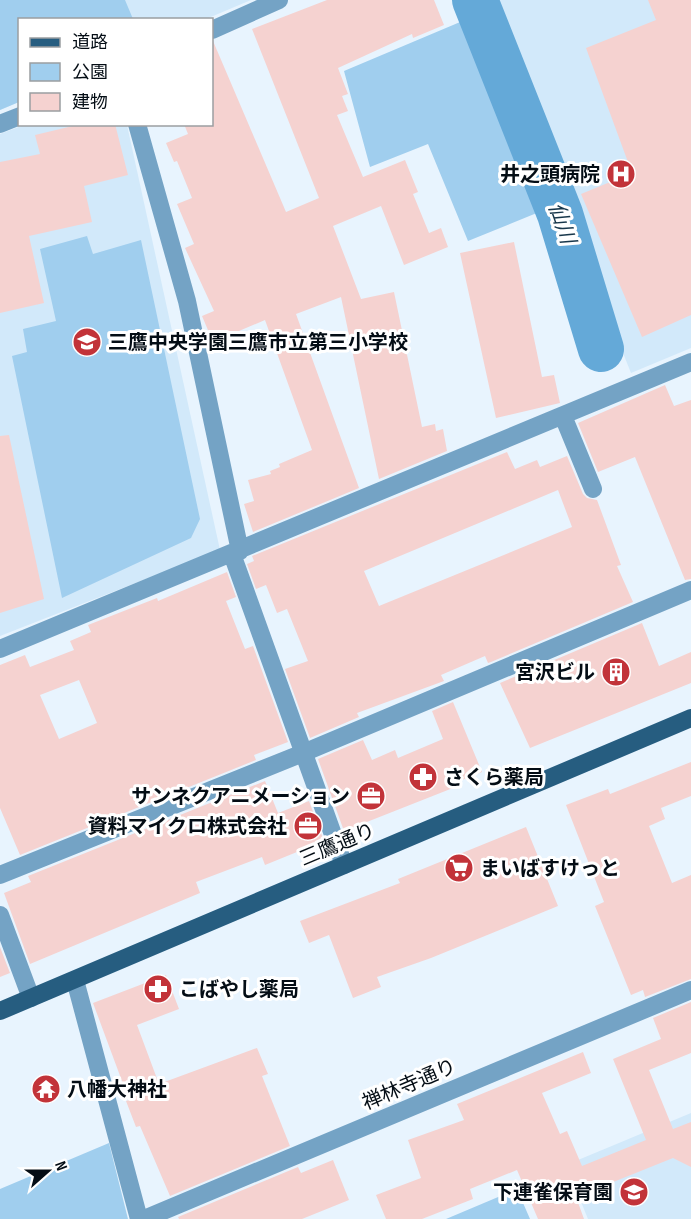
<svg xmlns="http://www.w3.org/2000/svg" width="691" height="1219" font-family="'Sofia Sans Condensed','Noto Sans JP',sans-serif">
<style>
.built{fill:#d2e9fa}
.green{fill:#a0ceee}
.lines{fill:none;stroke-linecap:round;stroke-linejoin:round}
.river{stroke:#64a9d8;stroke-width:46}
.building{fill:#f5d2d0;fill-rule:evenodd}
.minor{stroke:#74a3c5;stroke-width:18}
.major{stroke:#265d80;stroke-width:18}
.labels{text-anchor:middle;stroke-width:6;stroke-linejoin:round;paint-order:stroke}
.poi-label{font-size:20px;font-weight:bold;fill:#040d15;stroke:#fff;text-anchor:end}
.street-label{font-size:20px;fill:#040d15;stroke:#fff}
.water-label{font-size:21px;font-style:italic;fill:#18374b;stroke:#fff}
</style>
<rect width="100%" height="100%" fill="#e8f4fe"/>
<path class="built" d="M0,0H251L206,19L20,20L19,102L0,110Z
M482,0H691V348L631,373Z
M24,125H127L220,550L0,636V134Z
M691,1113V1219H588L566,1165Z"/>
<path class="green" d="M0,0H125L133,19L20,20L19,102L0,110Z
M472,17L549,208L468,241L428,144L370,167L344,71Z
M87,236L93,254L141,240L200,519L191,538L62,598L12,356L27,352L23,329L56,321L40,249Z
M109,1143L128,1219H0V1189Z
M517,1189L530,1219H446Z"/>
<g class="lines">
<path class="river" d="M475,0L560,214L601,349"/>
</g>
<path class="building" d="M327,0H434L444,25L413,38L412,34L338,68L348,94L342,96L348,111L337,115L363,177L405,160L418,192L413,194L429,233L441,228L448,247L404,265L381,206L333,226L361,299L394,292L422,427L435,424L436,431L443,429L447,451L379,479L341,297L296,314L359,488L253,532L244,504L254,501L248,480L271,474L270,471L280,467L279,464L312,450L265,320L213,342L202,316L214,311L185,248L194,244L177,204L192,198L177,161L174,162L166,143L188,134L184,124H212L213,41L286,212L319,198L252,29Z
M648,0H691V315L642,337L581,194L632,173L586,48L656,20Z
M81,124H115L128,175L84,186L92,222L29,236L44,303L0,313V162L40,154L35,135Z
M514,242L542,377L554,375L560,403L496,418L460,253Z
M665,385L674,406L691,400V579L685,580L635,457L598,472L578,423Z
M9,435L44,599L0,613V436Z
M507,452L515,469L537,460L540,467L567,456L583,494L587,498L597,500L621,565L617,566L633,602L491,662L488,663L485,656L441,675L444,681L357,713L359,717L310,738L285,669L308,661L287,609L277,613L266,585L256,589L247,564L254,561L252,556ZM558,490L572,527L379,606L364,571Z
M227,572L236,597L226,601L245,649L253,646L288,742L254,755L256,760L20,855L0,808V665L25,655L30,667L74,650L70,641L91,632L88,625L157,598L158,601ZM79,680L97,723L59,739L40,695Z
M642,623L659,666L691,652V683L530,748L500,683Z
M453,702L482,772L457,782L458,786L344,831L318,759L363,740L372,760L395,750L398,758L443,739L432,711Z
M691,762V796L661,808L665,819L649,826L672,883L691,875V979L645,997L643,990L631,995L595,906L604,902L566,805L608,789L610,794Z
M265,781L278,813L309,801L324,841L265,865L262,857L196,882L200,893L30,964L4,893L31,882L28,876Z
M526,827L558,906L431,958L377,977L381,987L353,998L329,935L309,943L300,921L400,883L398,879Z
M0,947L10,973L0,977Z
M166,975L179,1009L137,1025L159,1084L257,1048L268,1074L262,1076L290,1146L170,1196L140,1126L136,1127L126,1101L129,1100L93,1003Z
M691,1002V1053L649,1070L673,1129L691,1122V1167L673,1158L576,1197L584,1219H538L517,1170L470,1189L473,1199L422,1219H386L376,1195L421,1178L408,1140L464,1120L457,1104L583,1052L591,1073L542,1093L560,1134L567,1131L582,1166L646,1140L613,1059L661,1039L653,1018Z
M333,1160L349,1200L302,1219H179L178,1217L298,1167L301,1173Z"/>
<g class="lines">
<path class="minor" d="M212,30L279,0
M0,124L20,116
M137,124L187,301L240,551L232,554L344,865
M563,416L593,489
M0,649L691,362
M0,875L303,753L691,590
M0,915L31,998
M75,980L139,1219
M144,1219L691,990"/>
<path class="major" d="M0,1011L691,718"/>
</g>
<defs>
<g id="hospital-disc" transform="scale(1.5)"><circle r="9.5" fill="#c23339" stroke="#fff"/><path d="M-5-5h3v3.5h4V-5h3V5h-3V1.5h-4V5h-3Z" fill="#fff"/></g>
<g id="school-disc" transform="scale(1.5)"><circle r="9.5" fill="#c23339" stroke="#fff"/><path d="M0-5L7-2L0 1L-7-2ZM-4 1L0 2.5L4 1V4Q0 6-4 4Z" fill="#fff"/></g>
<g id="building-disc" transform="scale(1.5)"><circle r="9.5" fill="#c23339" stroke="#fff"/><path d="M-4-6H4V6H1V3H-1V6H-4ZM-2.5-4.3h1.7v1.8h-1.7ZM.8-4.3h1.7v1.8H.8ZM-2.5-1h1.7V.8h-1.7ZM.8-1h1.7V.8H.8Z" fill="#fff"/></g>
<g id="pharmacy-disc" transform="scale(1.5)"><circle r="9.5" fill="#c23339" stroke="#fff"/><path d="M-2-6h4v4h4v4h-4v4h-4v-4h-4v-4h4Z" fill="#fff"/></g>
<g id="office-disc" transform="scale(1.5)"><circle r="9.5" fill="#c23339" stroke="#fff"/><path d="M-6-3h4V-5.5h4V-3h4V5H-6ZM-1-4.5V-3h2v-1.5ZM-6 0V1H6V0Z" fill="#fff"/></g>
<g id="supermarket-disc" transform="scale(1.5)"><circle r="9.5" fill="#c23339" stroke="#fff"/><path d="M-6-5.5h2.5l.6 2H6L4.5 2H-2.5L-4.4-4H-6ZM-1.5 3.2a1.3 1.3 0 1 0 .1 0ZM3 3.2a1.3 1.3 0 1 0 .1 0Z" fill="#fff"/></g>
<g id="temple-disc" transform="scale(1.5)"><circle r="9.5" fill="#c23339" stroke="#fff"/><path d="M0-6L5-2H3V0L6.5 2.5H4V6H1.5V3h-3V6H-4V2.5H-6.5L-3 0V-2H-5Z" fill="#fff"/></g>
</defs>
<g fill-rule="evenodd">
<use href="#hospital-disc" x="621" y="174"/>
<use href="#school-disc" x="87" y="342"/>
<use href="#building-disc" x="616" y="672"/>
<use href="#pharmacy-disc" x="423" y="777"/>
<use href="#office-disc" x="371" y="796"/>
<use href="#office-disc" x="308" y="826"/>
<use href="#supermarket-disc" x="459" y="868"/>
<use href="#pharmacy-disc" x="158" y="989"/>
<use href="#temple-disc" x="46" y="1089"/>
<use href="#school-disc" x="634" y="1192"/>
</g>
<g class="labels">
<g class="poi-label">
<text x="600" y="181">井之頭病院</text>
<text x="108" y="349" text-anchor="start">三鷹中央学園三鷹市立第三小学校</text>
<text x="595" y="679">宮沢ビル</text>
<text x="444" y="784" text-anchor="start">さくら薬局</text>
<text x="350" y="803">サンネクアニメーション</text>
<text x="287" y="833">資料マイクロ株式会社</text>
<text x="480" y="875" text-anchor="start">まいばすけっと</text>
<text x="179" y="996" text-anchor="start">こばやし薬局</text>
<text x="67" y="1096" text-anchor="start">八幡大神社</text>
<text x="613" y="1199">下連雀保育園</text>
</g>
<g class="street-label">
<text transform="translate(337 844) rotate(-23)" y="7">三鷹通り</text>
<text transform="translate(409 1084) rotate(-23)" y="7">禅林寺通り</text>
</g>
<g class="water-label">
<text transform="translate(562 223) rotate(71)" y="7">仙川</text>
</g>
</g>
<rect x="18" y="18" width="195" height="108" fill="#ffffff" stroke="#9b9ea1" stroke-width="1.5"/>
<rect x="30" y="38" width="30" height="9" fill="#265d80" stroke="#9b9ea1" stroke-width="1.5"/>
<text x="72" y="48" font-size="18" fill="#040d15">道路</text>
<rect x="30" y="63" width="30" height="18" fill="#a0ceee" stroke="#9b9ea1" stroke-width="1.5"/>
<text x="72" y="78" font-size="18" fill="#040d15">公園</text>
<rect x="30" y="93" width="30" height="18" fill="#f5d2d0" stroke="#9b9ea1" stroke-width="1.5"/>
<text x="72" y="108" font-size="18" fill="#040d15">建物</text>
<g transform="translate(48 1171) rotate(69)" stroke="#ffffff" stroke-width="4.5" paint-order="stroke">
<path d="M0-4.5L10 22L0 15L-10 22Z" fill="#040d15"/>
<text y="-9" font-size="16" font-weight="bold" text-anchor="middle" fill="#040d15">N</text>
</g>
</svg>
